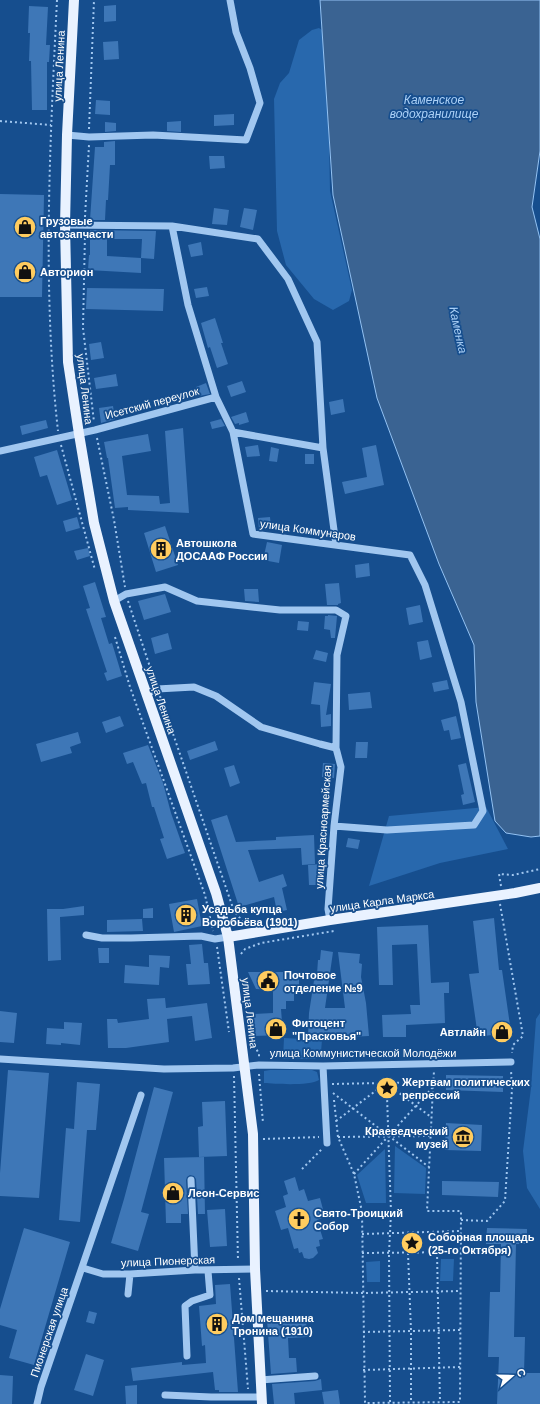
<svg xmlns="http://www.w3.org/2000/svg" width="540" height="1404" font-family="Arial,sans-serif">
<style>
.green{fill:#2868ad}
.water{fill:#3a6392;stroke:#93c2f3}
.building{fill:#3e77b7;fill-rule:evenodd}
.lines{fill:none;stroke-linecap:round;stroke-linejoin:round}
.path{stroke:#a1c7f0;stroke-width:2;stroke-dasharray:2 3;stroke-linecap:butt}
.minor{stroke:#a1c7f0;stroke-width:7}
.major{stroke:#e9f2ff;stroke-width:10}
.labels{text-anchor:middle;stroke-width:3.5;stroke-linejoin:round;paint-order:stroke}
.street-label{font-size:11px;fill:#fff;stroke:#164e8e}
.poi-label{font-size:11px;font-weight:bold;fill:#fff;stroke:#164e8e;text-anchor:start}
.water-label{font-size:12px;font-style:italic;fill:#acd1f7;stroke:#164e8e}
</style>
<rect width="100%" height="100%" fill="#164e8e"/>
<path class="green" d="M319,28L327,34L330,191L352,290L349,301L333,310L314,299L286,265L277,231L274,99L280,83L289,73L299,40L312,30Z
M486,807L508,849L440,863L369,886L389,816Z
M540,1013V1209L527,1188L523,1151L531,1088L536,1019Z
M284,1038L322,1040L321,1052L315,1059H283Z
M270,1070H312L317,1072L319,1080C310,1086 276,1084 264,1083V1071Z
M395,1146L426,1168L425,1194L394,1193Z
M385,1149L386,1203H366L357,1175Z
M441,1259H454L453,1281H440Z
M380,1261V1282H367L366,1262Z"/>
<path class="water" d="M320,0H540V151L532,207L540,239V836L531,837L506,833L495,821L476,702L474,645L439,564L377,398L333,195Z"/>
<path class="building" d="M116,5V21L104,22V6Z
M29,6L48,7L46,45H50L49,62H47V110H32L31,61H29L30,33H28Z
M118,41L119,59L104,60L103,42Z
M96,100L110,101V115L95,114Z
M234,114V125L214,126V115Z
M181,121V132L167,131V122Z
M105,122L116,123V131L105,132Z
M115,141V165H110L108,200H106L105,220H90L95,147H104V142Z
M209,156H224L225,168L210,169Z
M0,194L44,195L42,297H0Z
M214,208L229,210L227,225L212,224Z
M244,208L257,210L253,230L240,227Z
M90,230L156,231L154,259L141,258V273L88,270L89,255H90ZM107,239H142L141,258L107,256Z
M201,242L203,255L191,257L188,245Z
M207,287L209,296L196,298L194,289Z
M87,288L164,289L163,311L86,309Z
M215,318L223,343H221L228,364L217,368L210,347L208,348L201,323Z
M101,342L104,358L91,360L89,344Z
M116,374L118,386L96,389L94,378Z
M242,381L246,392L231,397L227,386Z
M206,383L210,394L199,396L196,387Z
M343,399L345,412L331,415L329,402Z
M113,406L115,419L101,423L99,408Z
M246,412L249,422L239,425V423L235,424L231,417Z
M221,419L225,426L212,429L210,422Z
M46,420L48,428L22,435L20,426Z
M183,428L189,513L128,510V507L115,508L108,458H107L104,442L148,434L151,451L122,456L127,495L159,496L160,504L170,503L165,431Z
M258,445L260,456L247,457L245,447Z
M376,445L384,485L345,494L342,482L367,477L362,448Z
M271,447L279,449L277,462L269,461Z
M57,450L72,500L57,505L47,475L40,477L34,457Z
M305,454H314V464H305Z
M77,517L80,528L66,532L63,521Z
M270,517L271,528L259,529L258,518Z
M165,526L178,565L156,572L144,533Z
M267,542L282,545L279,563L263,560Z
M88,548L90,556L77,560L74,551Z
M369,563L370,576L356,578L355,565Z
M95,582L106,617L101,618L109,644L112,643L122,676L107,681L104,673L107,672L86,609L90,608L83,586Z
M339,583L341,603L338,604V605H327L325,584Z
M244,589H258L259,602L245,601Z
M165,594L171,612L144,620L138,601Z
M420,605L423,622L409,625L406,608Z
M328,615L337,616L335,638H331L330,630L324,629L325,616H328Z
M298,621L309,622L308,631L297,630Z
M168,633L172,649L155,654L151,638Z
M428,640L432,657L420,660L417,642Z
M316,650L328,653L326,662L313,659Z
M447,680L449,689L434,692L432,683Z
M314,682L331,684L326,715L331,714V726L321,727L320,705L311,704Z
M370,692L372,708L349,710L348,694Z
M120,716L124,726L106,733L102,722Z
M456,716L461,738L451,740L449,730L444,731L441,720Z
M78,732L81,743L70,747L72,753L41,762L36,744Z
M215,741L218,750L190,760L187,751Z
M356,742H368L367,758H355Z
M148,745L163,783L171,813L185,853L167,859L160,839L164,838L154,807H152L146,783L142,784L133,762L127,764L123,753Z
M323,763L335,764L334,778L322,777Z
M466,763L475,802L463,805L461,795L464,794L458,765Z
M234,765L240,783L230,787L224,768Z
M227,815L236,842L276,840V837L314,835L315,864L302,865L301,848L248,850L259,882L283,874L287,886L282,888L287,910L277,912L274,897L239,907L211,820Z
M348,838L360,840L358,849L346,847Z
M323,864L324,885H309L308,865Z
M197,899L202,926L174,932L169,904Z
M84,906V915L60,917L61,960L48,961L47,909H63Z
M153,908V918H143V909Z
M494,918L499,970H502L511,1032L478,1037L469,974L479,973L473,921Z
M142,919L143,931L107,932V920Z
M428,925L431,983L449,982V993H444L445,1023L406,1025V1037H383L382,1015L411,1014L410,1005H420L417,944L392,945L393,985H379L377,927Z
M202,944L204,963H208L210,984L188,985L186,964H191L189,945Z
M98,948H109V963H99Z
M321,950L333,952L325,1008H345L338,952L360,954L359,963L362,964L361,977L366,1003L369,1036L328,1038L308,1037L309,1013L315,974H317L318,960H320Z
M149,955L170,956L169,968L160,967L159,985L124,983L125,965L149,967Z
M248,972H288V979H299V991L294,990V1001H286V1009H281L283,1035L254,1036L253,1014L273,1013V990L256,989Z
M165,998L166,1008L207,1003L212,1038L195,1041L192,1016L167,1019L169,1042L126,1048H108L107,1019H117L118,1023L149,1019L147,999Z
M0,1011L17,1013L14,1043L0,1042Z
M64,1022L82,1023L80,1045L61,1043V1045L46,1044L47,1028L64,1029Z
M8,1070L49,1073L39,1198L0,1196V1173Z
M446,1075L503,1076V1092L446,1090Z
M77,1082L100,1084L96,1130H87L80,1222L59,1220L66,1128L74,1129Z
M154,1087L173,1092L141,1212L149,1214L138,1251L111,1243L124,1199Z
M225,1101L227,1156L199,1157L198,1127L203,1126L202,1102Z
M446,1123L482,1125L481,1151L445,1150Z
M204,1157L205,1214H198L196,1179L194,1176L190,1175L187,1177L186,1180L188,1214H181V1223H166L164,1158Z
M295,1177L299,1191L304,1189L308,1201L320,1198L325,1217L317,1220L323,1239L319,1240L320,1246L316,1247L318,1253L313,1258L309,1259L304,1258L302,1252L299,1253L298,1248L294,1249L288,1228L281,1230L275,1211L286,1207L283,1196L288,1194L284,1181Z
M442,1181L499,1182L498,1197L442,1195Z
M225,1209L227,1246L210,1247L207,1210Z
M24,1228L70,1242L34,1365L9,1358L17,1330L0,1325V1309Z
M487,1228L527,1229V1244H516L514,1337H525L524,1373H540V1404H497L499,1357H488L490,1292H500L501,1244H486Z
M230,1284L238,1392H219V1390H215L213,1372L133,1381L131,1368L182,1362V1365L206,1363L205,1345L202,1346L199,1306L216,1304L215,1285Z
M89,1311L97,1313L94,1324L86,1322Z
M306,1318L307,1337L288,1338L289,1358H296L297,1372L271,1374L267,1320Z
M86,1354L104,1360L93,1396L74,1390Z
M0,1375L13,1376L12,1404H0Z
M321,1379L322,1390L294,1393L295,1404H274L272,1384L315,1381Z
M137,1385V1404H126L125,1386Z
M338,1390L340,1404H324L322,1392Z"/>
<g class="lines">
<path class="path" d="M57,0C50,143 42,288 58,431
M0,121L51,125
M89,129L94,0
M85,217L89,145
M85,233L83,328L94,422
M97,438L114,520L125,587
M61,445L95,570
M128,601L155,682
M115,637L130,687L205,895L213,931
M160,696L234,911L244,923H246
M501,886L499,874L513,875L540,869
M500,904L523,1036L513,1045L512,1053
M217,947L229,1032
M241,954L245,949L261,943L334,931
M252,1041L259,1054V1057
M259,1074L263,1123
M234,1076L238,1261
M332,1084L434,1082
M379,1089L387,1096
M333,1093L429,1167
M334,1100L338,1137L354,1174L362,1212L365,1403L460,1402L461,1211H427L433,1087
M336,1121L386,1083L431,1117
M338,1137L430,1136
M263,1139L319,1137
M302,1169L322,1149
M354,1174L433,1087L434,1071
M461,1220L487,1221L505,1201L512,1089L511,1070
M362,1234L461,1231
M437,1252L440,1402
M362,1253L461,1252
M408,1253L411,1331V1402
M239,1278L248,1389
M266,1291L363,1293L461,1291
M363,1332L460,1330
M363,1370L460,1367
M390,1402L389,1253L391,1213L387,1096L394,1089"/>
<path class="minor" d="M67,135L89,137L153,135L246,140L260,103L250,68L236,32L230,0
M65,225L172,226
M233,432L323,448
M0,451L95,430L216,397
M114,601L126,594L165,587L197,601L280,610H336L346,616L337,655L336,748L341,767L334,826L328,909L330,920
M146,694L157,689L194,687L216,696L261,727L320,744L336,748
M334,826L387,830L474,825L483,811L461,702L425,585L410,555L253,534L233,432L216,397L188,305L172,226L258,239L288,279L317,342L323,448L336,545
M86,935L102,938H131L201,936L215,939L228,937
M0,1059L164,1069L233,1068L259,1065L323,1066L511,1062
M323,1066L327,1143
M191,1180L195,1270
M83,1268L103,1274H130L195,1270L255,1269
M128,1294L130,1274
M187,1356L185,1306L192,1301L210,1295L208,1271
M260,1380L315,1376
M165,1395L211,1397H261
M37,1404L41,1387L141,1095"/>
<path class="major" d="M74,0L67,135L65,225L68,362L79,434L94,523L114,601L216,893L228,937L253,1134L255,1269L262,1404
M228,937L330,920L515,893L540,888"/>
</g>
<defs>
<g id="shop-disc" transform="scale(1.15)"><circle r="9.5" fill="#ffcc5f" stroke="#164e8e"/><path d="M-5-2.5h2.3a2.7 3.5 0 0 1 5.4 0H5L5.5 6h-11ZM-1.5-2.5h3a1.5 2.3 0 0 0-3 0Z" fill="#111"/></g>
<g id="building-disc" transform="scale(1.15)"><circle r="9.5" fill="#ffcc5f" stroke="#164e8e"/><path d="M-4-6H4V6H1V3H-1V6H-4ZM-2.5-4.3h1.7v1.8h-1.7ZM.8-4.3h1.7v1.8H.8ZM-2.5-1h1.7V.8h-1.7ZM.8-1h1.7V.8H.8Z" fill="#111"/></g>
<g id="civic-disc" transform="scale(1.15)"><circle r="9.5" fill="#ffcc5f" stroke="#164e8e"/><path d="M-.6-6.5H3V-4.5H.6V-3L4-1V1h2V6H-6V1h2V-1L-.6-3ZM-1.2 2.5V6h2.4V2.5Z" fill="#111"/></g>
<g id="sight-disc" transform="scale(1.15)"><circle r="9.5" fill="#ffcc5f" stroke="#164e8e"/><path d="M0-6L1.8-2.2L6-1.7L2.9 1.2L3.7 5.4L0 3.3L-3.7 5.4L-2.9 1.2L-6-1.7L-1.8-2.2Z" fill="#111"/></g>
<g id="museum-disc" transform="scale(1.15)"><circle r="9.5" fill="#ffcc5f" stroke="#164e8e"/><path d="M0-6L6-3V-2H-6V-3ZM-5-1h2V3h-2ZM-1-1h2V3h-2ZM3-1h2V3H3ZM-6 4H6V6H-6Z" fill="#111"/></g>
<g id="church-disc" transform="scale(1.15)"><circle r="9.5" fill="#ffcc5f" stroke="#164e8e"/><path d="M-1.2-6h2.4v3.5h3.3v2.4h-3.3V6h-2.4V-.1h-3.3v-2.4h3.3Z" fill="#111"/></g>
</defs>
<g fill-rule="evenodd">
<use href="#shop-disc" x="25" y="227"/>
<use href="#shop-disc" x="25" y="272"/>
<use href="#building-disc" x="161" y="549"/>
<use href="#building-disc" x="186" y="915"/>
<use href="#civic-disc" x="268" y="981"/>
<use href="#shop-disc" x="276" y="1029"/>
<use href="#shop-disc" x="502" y="1032"/>
<use href="#sight-disc" x="387" y="1088"/>
<use href="#museum-disc" x="463" y="1137"/>
<use href="#shop-disc" x="173" y="1193"/>
<use href="#church-disc" x="299" y="1219"/>
<use href="#sight-disc" x="412" y="1243"/>
<use href="#building-disc" x="217" y="1324"/>
</g>
<g class="labels">
<g class="street-label">
<text transform="translate(59 66) rotate(-87)" y="4">улица Ленина</text>
<text transform="translate(85 389) rotate(83)" y="4">улица Ленина</text>
<text transform="translate(152 403) rotate(-15)" y="4">Исетский переулок</text>
<text transform="translate(308 530) rotate(8)" y="4">улица Коммунаров</text>
<text transform="translate(161 700) rotate(71)" y="4">улица Ленина</text>
<text transform="translate(323 827) rotate(-86)" y="4">улица Красноармейская</text>
<text transform="translate(382 901) rotate(-8)" y="4">улица Карла Маркса</text>
<text transform="translate(250 1013) rotate(83)" y="4">улица Ленина</text>
<text x="363" y="1057">улица Коммунистической Молодёжи</text>
<text transform="translate(168 1261) rotate(-2)" y="4">улица Пионерская</text>
<text transform="translate(49 1332) rotate(-71)" y="4">Пионерская улица</text>
</g>
<g class="poi-label">
<text x="40" y="225">Грузовые<tspan x="40" dy="13">автозапчасти</tspan></text>
<text x="40" y="276">Авторион</text>
<text x="176" y="547">Автошкола<tspan x="176" dy="13">ДОСААФ России</tspan></text>
<text x="202" y="913">Усадьба купца<tspan x="202" dy="13">Воробьёва (1901)</tspan></text>
<text x="284" y="979">Почтовое<tspan x="284" dy="13">отделение №9</tspan></text>
<text x="292" y="1027">Фитоцент<tspan x="292" dy="13">"Прасковья"</tspan></text>
<text x="486" y="1036" text-anchor="end">Автлайн</text>
<text x="402" y="1086">Жертвам политических<tspan x="402" dy="13">репрессий</tspan></text>
<text x="448" y="1135" text-anchor="end">Краеведческий<tspan x="448" dy="13">музей</tspan></text>
<text x="188" y="1197">Леон-Сервис</text>
<text x="314" y="1217">Свято-Троицкий<tspan x="314" dy="13">Собор</tspan></text>
<text x="428" y="1241">Соборная площадь<tspan x="428" dy="13">(25-го Октября)</tspan></text>
<text x="232" y="1322">Дом мещанина<tspan x="232" dy="13">Тронина (1910)</tspan></text>
</g>
<g class="water-label">
<text x="434" y="104">Каменское<tspan x="434" dy="14">водохранилище</tspan></text>
<text transform="translate(458 330) rotate(78)" y="4">Каменка</text>
</g>
</g>
<g transform="translate(512 1376) rotate(70)" stroke="#164e8e" stroke-width="3" paint-order="stroke">
<path d="M0-3L7 15L0 10L-7 15Z" fill="#ffffff"/>
<text y="-6" font-size="11" font-weight="bold" text-anchor="middle" fill="#ffffff">С</text>
</g>
</svg>
